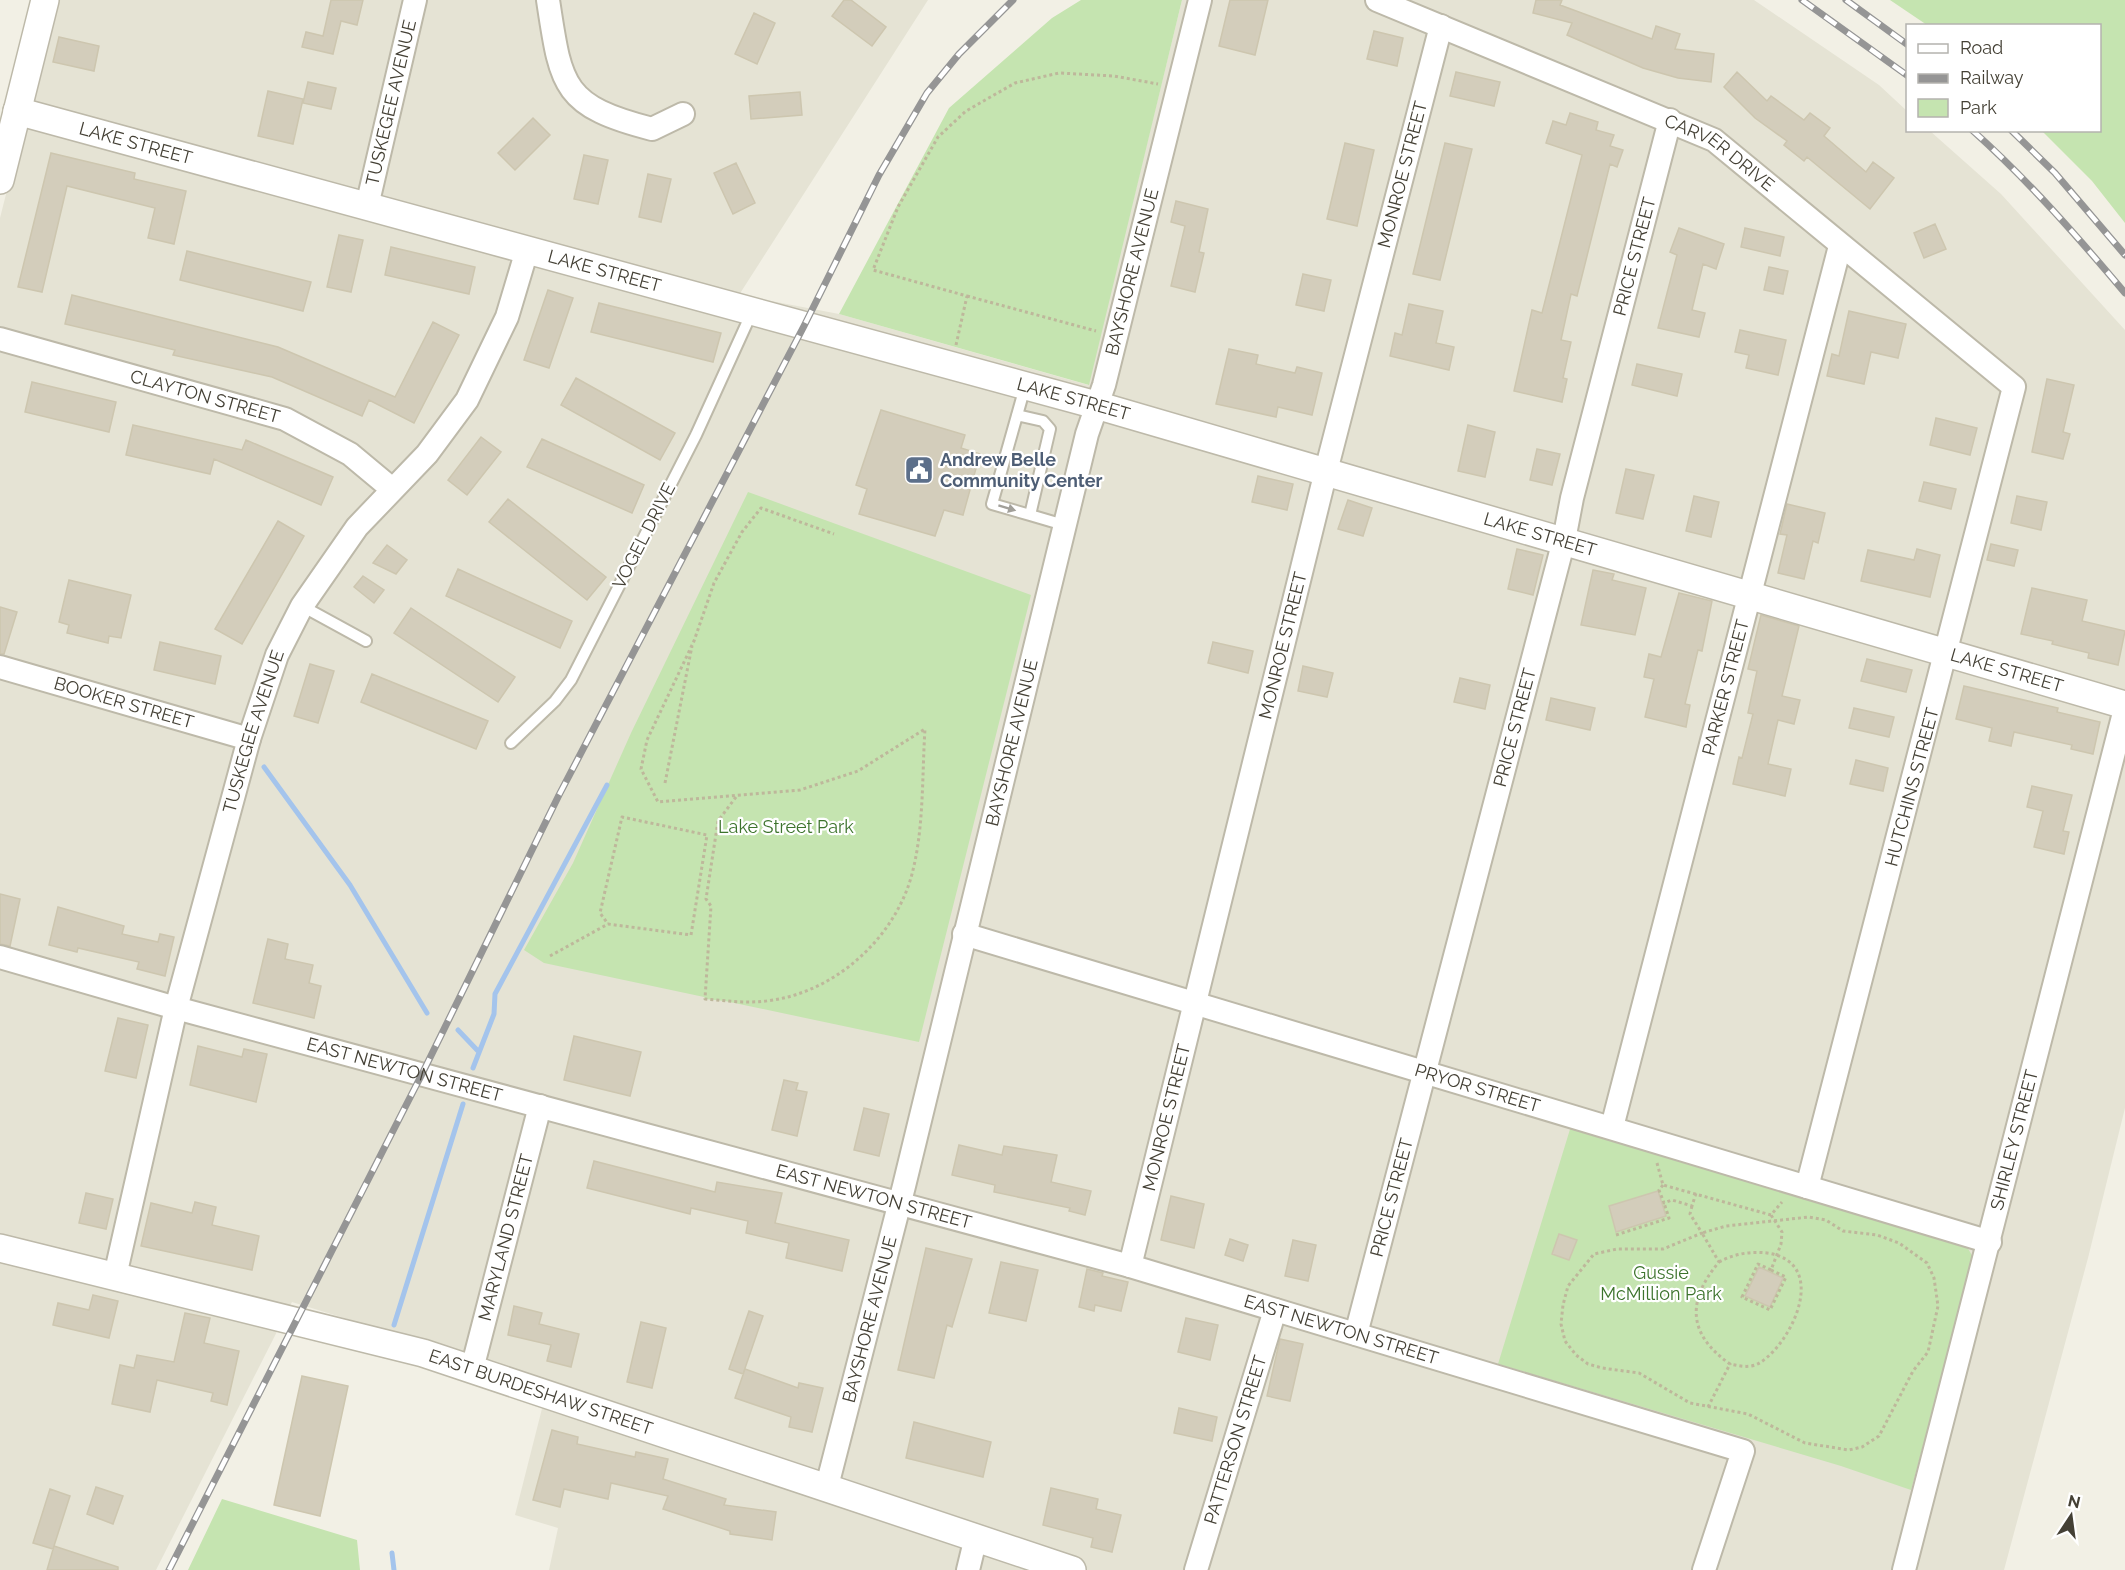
<svg xmlns="http://www.w3.org/2000/svg" width="2125" height="1570" font-family="Raleway,sans-serif">
<style>
.residential{fill:#e5e3d4}
.green{fill:#c5e4b0}
.lines{fill:none;stroke-linecap:round;stroke-linejoin:round}
.stream{stroke:#a4c4ec;stroke-width:5}
.building{fill:#d3cdbb;stroke:#cdc6af;stroke-width:1.5}
.service-casing{stroke:#bdb9a9;stroke-width:14}
.minor-casing{stroke:#bdb9a9;stroke-width:26}
.tertiary-casing{stroke:#bdb9a9;stroke-width:30}
.path{stroke:#beb79b;stroke-width:3;stroke-dasharray:3 3;stroke-linecap:butt}
.service{stroke:#fff;stroke-width:10}
.minor{stroke:#fff;stroke-width:22}
.tertiary{stroke:#fff;stroke-width:27}
.rail-casing{stroke:#959595;stroke-width:7}
.rail{stroke:#fff;stroke-width:4.5;stroke-dasharray:14;stroke-linecap:butt}
.oneway{fill:#a2a09a}
.labels{text-anchor:middle;stroke-width:4.5;stroke-linejoin:round;paint-order:stroke}
.street-label{font-size:18px;fill:#444035;stroke:#fff}
.service-label{font-size:18px;font-weight:bold;fill:#4e5e75;stroke:#fff;text-anchor:start}
.park-label{font-size:18px;fill:#3c732c;stroke:#fff}
</style>
<rect width="100%" height="100%" fill="#f2f0e5"/>
<path class="residential" d="M55,0H928L739,295L839,314L1088,385L1182,0H1754L1879,85L1907,111L1908,130L1930,131L2001,194L2125,330V1108L2088,1258L2004,1570H549L558,1528L515,1515L549,1381L292,1302L156,1570H0V218Z"/>
<path class="green" d="M1081,0H1182L1089,385L839,314L949,108L1052,18Z
M1890,0H2125V223L2092,181L2042,131L2100,130V26L1927,25Z
M748,492L1031,595L919,1042L725,1001L705,999L704,997L544,963L524,950L573,863L631,733Z
M1571,1126L1966,1245L1974,1259L1911,1490L1841,1466L1498,1364Z
M222,1499L357,1540L360,1570H188Z"/>
<g class="lines">
<path class="stream" d="M264,767L350,885L427,1013
M458,1030L478,1051
M473,1068L494,1014L495,994L607,785
M394,1325L463,1104
M392,1553L394,1570"/>
</g>
<path class="building" d="M331,0H363L357,25L341,21L333,54L302,47L306,32L323,36Z
M844,0H851L886,27L872,46L832,16Z
M1230,0H1268L1255,55L1219,46Z
M1536,0H1562L1560,5L1652,39L1656,26L1680,34L1675,49L1714,54L1711,82L1678,78L1643,68L1567,35L1572,23L1533,13Z
M754,13L775,23L757,64L735,54Z
M1374,31L1403,38L1397,66L1367,59Z
M59,37L99,46L94,71L53,62Z
M1456,72L1500,82L1494,106L1450,96Z
M1737,72L1767,101L1771,96L1804,120L1810,113L1830,128L1824,136L1866,172L1873,162L1894,178L1870,209L1807,157L1804,161L1784,145L1787,141L1755,118L1724,87Z
M308,82L336,88L331,109L303,103Z
M268,91L303,99L293,144L258,136Z
M800,92L802,115L751,119L749,96Z
M1570,113L1598,122L1596,130L1614,135L1610,146L1623,150L1617,167L1610,164L1577,296L1571,294L1561,340L1571,342L1563,378L1567,379L1562,402L1514,391L1532,310L1542,313L1582,155L1546,143L1553,121L1566,125Z
M533,118L550,135L515,170L498,153Z
M1345,143L1374,150L1357,226L1327,219Z
M1445,143L1472,149L1440,280L1413,274Z
M51,153L135,173L134,179L186,191L174,244L148,238L155,208L67,186L42,292L18,287Z
M584,155L608,160L598,204L574,199Z
M736,163L755,203L733,214L714,173Z
M648,174L671,179L661,222L639,217Z
M1176,201L1208,209L1199,252L1204,253L1195,292L1171,286L1185,226L1171,222Z
M1935,224L1946,249L1924,258L1914,233Z
M1679,228L1724,244L1716,269L1703,264L1692,310L1705,313L1699,337L1658,328L1677,255L1670,252Z
M1745,228L1784,237L1780,256L1741,247Z
M339,235L363,240L351,292L327,287Z
M391,247L475,267L469,294L385,275Z
M187,251L311,282L303,311L180,280Z
M1769,267L1788,271L1783,294L1764,290Z
M1303,274L1331,280L1324,311L1296,305Z
M548,290L573,298L549,368L524,360Z
M72,295L278,347L395,397L433,322L459,335L414,423L369,400L362,416L272,377L173,355L175,350L65,324Z
M599,303L721,333L713,362L591,332Z
M1409,304L1443,311L1436,343L1454,347L1449,370L1390,356L1395,333L1402,335Z
M1849,311L1906,324L1898,358L1871,352L1864,384L1827,376L1832,354L1839,356Z
M1740,330L1786,340L1778,375L1746,368L1749,355L1735,352Z
M1229,349L1258,355L1256,364L1295,373L1297,367L1322,373L1312,415L1278,407L1276,417L1216,404Z
M1637,364L1682,374L1677,396L1632,385Z
M576,378L675,433L660,460L561,405Z
M2047,379L2074,385L2063,432L2070,434L2063,459L2032,452Z
M32,382L116,402L109,432L25,412Z
M881,410L965,435L961,448L980,454L963,515L944,510L935,536L859,514L867,489L856,485Z
M1936,418L1977,428L1970,455L1930,445Z
M133,425L242,450L246,440L333,477L321,505L214,459L210,474L126,455Z
M1468,425L1495,432L1485,477L1458,471Z
M481,437L501,452L467,495L448,480Z
M542,439L644,485L632,513L527,467Z
M1537,449L1560,454L1552,485L1530,480Z
M1626,469L1654,475L1643,519L1616,513Z
M1258,476L1293,484L1287,510L1252,502Z
M1924,482L1956,489L1951,509L1919,501Z
M1694,496L1719,502L1711,537L1686,531Z
M2017,496L2047,502L2041,530L2011,523Z
M508,499L606,577L587,600L489,522Z
M1348,500L1372,508L1363,536L1338,529Z
M1787,504L1825,513L1818,543L1813,541L1804,579L1778,573L1787,535L1780,534Z
M278,521L304,536L242,644L215,629Z
M1991,544L2018,550L2014,566L1987,560Z
M387,545L407,560L396,574L373,563Z
M1517,549L1543,555L1533,595L1508,589Z
M1917,549L1940,555L1930,597L1861,581L1868,550L1914,560Z
M458,569L572,621L560,648L446,596Z
M1593,570L1614,574L1612,580L1646,588L1635,635L1581,625Z
M363,576L384,590L374,603L354,587Z
M69,580L131,595L121,638L109,636L108,643L67,633L69,625L59,622Z
M2032,588L2087,600L2082,621L2125,631L2118,665L2088,658L2089,653L2052,644L2053,641L2021,634Z
M1679,593L1712,601L1702,651L1698,650L1685,704L1690,705L1686,727L1645,717L1654,679L1644,677L1649,654L1661,657Z
M0,607L17,612L4,654H0Z
M411,608L515,677L498,702L394,633Z
M1761,615L1799,626L1782,696L1800,700L1794,724L1778,720L1768,764L1791,769L1785,796L1733,784L1739,757L1742,758L1753,714L1748,713L1757,671L1748,669Z
M160,642L221,656L215,684L154,670Z
M1213,642L1253,651L1248,673L1208,663Z
M1867,659L1912,670L1906,692L1861,681Z
M310,664L334,671L318,723L294,716Z
M1303,666L1333,673L1327,697L1298,691Z
M372,674L488,721L476,749L361,702Z
M1460,678L1490,685L1485,709L1454,702Z
M1964,686L2058,708L2057,712L2100,722L2093,754L2071,749L2072,745L2014,732L2011,746L1989,741L1992,728L1956,719Z
M1551,698L1595,708L1590,730L1546,720Z
M1854,708L1894,717L1889,737L1849,728Z
M1856,760L1888,768L1883,791L1850,784Z
M2032,786L2072,795L2063,831L2069,832L2064,854L2034,847L2043,811L2027,807Z
M0,894L20,899L10,946L0,944Z
M58,907L124,926L122,934L158,942L160,934L174,937L165,976L137,969L139,962L78,948L77,952L49,945Z
M268,939L288,944L285,959L313,965L309,983L321,986L314,1018L253,1003Z
M118,1018L148,1025L136,1078L105,1071Z
M574,1036L641,1052L630,1096L564,1080Z
M198,1046L242,1057L244,1049L267,1054L256,1102L190,1085Z
M784,1080L798,1083L796,1090L807,1092L797,1136L772,1130Z
M864,1108L889,1114L879,1156L854,1150Z
M959,1145L1002,1155L1004,1146L1057,1155L1051,1182L1091,1191L1085,1215L1069,1211L1070,1208L994,1192L995,1185L952,1175Z
M594,1161L715,1192L717,1182L782,1193L775,1223L849,1240L842,1271L786,1258L789,1243L746,1233L748,1221L691,1208L690,1214L587,1188Z
M1658,1191L1666,1216L1616,1232L1609,1206Z
M86,1193L113,1199L106,1229L79,1223Z
M1171,1196L1204,1204L1194,1248L1161,1240Z
M195,1202L216,1207L212,1225L259,1236L252,1270L141,1246L151,1203L192,1213Z
M1559,1234L1577,1240L1569,1260L1552,1254Z
M1230,1239L1248,1245L1243,1261L1225,1255Z
M1293,1240L1316,1245L1308,1281L1285,1276Z
M926,1248L972,1259L952,1327L947,1325L934,1378L898,1370Z
M1001,1262L1038,1270L1026,1321L989,1313Z
M1759,1267L1783,1278L1770,1307L1745,1296Z
M1087,1269L1103,1273L1102,1276L1128,1282L1121,1311L1095,1305L1094,1311L1079,1307Z
M93,1295L118,1301L109,1338L53,1325L58,1303L89,1310Z
M514,1306L542,1313L539,1324L579,1334L571,1367L547,1361L551,1345L508,1335Z
M749,1311L763,1316L743,1374L729,1369Z
M185,1313L210,1318L204,1343L239,1351L227,1405L211,1401L213,1393L157,1380L150,1412L112,1404L120,1365L134,1368L137,1355L174,1362Z
M1186,1318L1218,1325L1210,1360L1178,1352Z
M641,1322L666,1328L652,1388L627,1382Z
M1280,1339L1303,1344L1290,1401L1267,1396Z
M745,1369L798,1388L799,1383L823,1388L812,1432L789,1427L791,1417L735,1398Z
M302,1376L348,1386L320,1516L274,1505Z
M1179,1408L1217,1417L1212,1441L1174,1433Z
M914,1422L991,1442L983,1477L906,1458Z
M552,1430L578,1437L577,1444L635,1457L636,1452L668,1459L663,1479L726,1499L724,1505L776,1512L772,1540L730,1534V1531L663,1509L668,1496L611,1483L608,1499L564,1489L560,1507L533,1500Z
M96,1487L123,1496L113,1524L87,1514Z
M1051,1488L1098,1499L1096,1509L1121,1515L1112,1552L1091,1547L1093,1538L1043,1525Z
M50,1489L70,1496L53,1549L33,1543Z
M54,1546L118,1567V1570H47Z"/>
<g class="lines">
<g class="service-casing">
<path id="service" d="M1017,415L1043,421L1050,429L1030,515L992,504L1025,387
M1030,515L1064,525
M302,606L366,641
M511,743L555,701L571,680L696,435L752,312"/>
</g>
<g class="minor-casing">
<g id="minor">
<path d="M548,0C561,86 562,106 652,129L683,114"/>
<path id="s1" d="M1377,0L1714,140L2014,387L1807,1187"/>
<path id="s2" d="M367,206L415,0"/>
<path id="s3" d="M0,339L285,419L350,454L392,489"/>
<path id="s4" d="M0,667L249,739"/>
<path id="s5" d="M964,934L1990,1242"/>
<path id="s6" d="M0,957L176,1008L1130,1266L1743,1451L1704,1570"/>
<path id="s7" d="M1612,1127L1840,246"/>
<path id="s8" d="M1130,1266L1326,471L1441,26"/>
<path id="s9" d="M115,1276L176,1008L249,739L277,655L302,606L357,527L427,454L467,400L507,317L527,250"/>
<path id="s10" d="M1356,1334L1564,540L1572,498L1670,120"/>
<path id="s11" d="M472,1369L540,1106"/>
<path id="s12" d="M827,1486L904,1186L1087,434L1104,385L1200,0"/>
<path d="M968,1570L976,1537"/>
<path id="s13" d="M1196,1570L1275,1310"/>
<path id="s14" d="M1904,1570L2125,709"/>
</g>
</g>
<g class="tertiary-casing">
<g id="tertiary">
<path id="s15" d="M17,111L1096,405L2125,705"/>
<path d="M0,180L45,0"/>
<path id="s16" d="M0,1248L423,1353L1072,1570"/>
</g>
</g>
<path class="path" d="M967,296L1096,331
M956,345L967,296L873,270L898,207L938,137L966,111L1015,83L1059,73L1114,76L1158,84
M665,783L692,646
M736,797L718,821L706,899L711,906L705,999C728,1001 750,1004 773,1000C839,990 898,934 913,870C924,825 922,775 925,729L858,771L800,790L658,802L641,769L647,740L694,641L714,583L742,532L761,508L834,534
M550,956L608,924L691,935L707,835L622,817L600,913L608,924
M1657,1163L1663,1185L1771,1215L1782,1202
M1663,1185L1659,1190L1664,1203L1672,1200L1692,1206L1696,1193
M1692,1206L1690,1214L1702,1233L1663,1249H1617L1594,1254L1568,1286L1563,1305L1561,1324L1565,1341L1576,1355L1588,1364L1602,1368L1639,1373L1690,1403L1748,1414L1805,1443L1849,1450L1862,1447L1879,1436L1913,1371L1928,1352L1938,1306L1934,1278L1927,1263L1899,1243L1877,1235L1843,1231L1826,1220L1809,1217L1726,1226L1702,1233L1719,1262C1687,1300 1687,1334 1730,1364L1708,1407
M1616,1235L1669,1218L1664,1203
M1719,1262C1733,1254 1751,1251 1767,1253C1829,1262 1794,1340 1761,1362C1751,1369 1740,1366 1730,1364
M1771,1270L1786,1277L1770,1310L1742,1297L1758,1264L1771,1270L1781,1244L1782,1232L1771,1215"/>
<use href="#service" class="service"/>
<use href="#minor" class="minor"/>
<use href="#tertiary" class="tertiary"/>
<g class="rail-casing">
<path id="rail" d="M1802,0L1908,76
M1846,0L1908,45
M1972,130C2028,180 2077,236 2125,293
M2011,130L2055,173L2125,255
M169,1570L422,1074L559,795L804,326L879,175L927,93L959,54L1013,0"/>
</g>
<use href="#rail" class="rail"/>
</g>
<defs><path id="oneway-solid" d="M-6-.8H1V-3.2L6.5 0L1 3.2V.8H-6Z" transform="scale(1.5)"/></defs>
<use class="oneway" href="#oneway-solid" transform="translate(1007 508) rotate(17)"/>
<defs>
<g id="civic-square" transform="scale(1.5)"><rect x="-9" y="-9" width="18" height="18" rx="4" fill="#5c6f8a" stroke="#fff"/><path d="M-.6-6.5H3V-4.5H.6V-3L4-1V1h2V6H-6V1h2V-1L-.6-3ZM-1.2 2.5V6h2.4V2.5Z" fill="#fff"/></g>
</defs>
<g fill-rule="evenodd">
<use href="#civic-square" x="919" y="470"/>
</g>
<g class="labels">
<g class="street-label">
<text dy="6" stroke="none"><textPath href="#s2" startOffset="106">TUSKEGEE AVENUE</textPath></text>
<text dy="6" stroke="none"><textPath href="#s15" startOffset="123">LAKE STREET</textPath></text>
<text dy="6" stroke="none"><textPath href="#s1" startOffset="376">CARVER DRIVE</textPath></text>
<text dy="6" stroke="none"><textPath href="#s8" startOffset="1125">MONROE STREET</textPath></text>
<text dy="6" stroke="none"><textPath href="#s10" startOffset="1113">PRICE STREET</textPath></text>
<text dy="6" stroke="none"><textPath href="#s15" startOffset="609">LAKE STREET</textPath></text>
<text dy="6" stroke="none"><textPath href="#s12" startOffset="1252">BAYSHORE AVENUE</textPath></text>
<text dy="6" stroke="none"><textPath href="#s3" startOffset="213">CLAYTON STREET</textPath></text>
<text dy="6" stroke="none"><textPath href="#s15" startOffset="1095">LAKE STREET</textPath></text>
<text dy="6" stroke="none"><textPath href="#s15" startOffset="1581">LAKE STREET</textPath></text>
<text transform="translate(644 536) rotate(-63)" y="6">VOGEL DRIVE</text>
<text dy="6" stroke="none"><textPath href="#s8" startOffset="639">MONROE STREET</textPath></text>
<text dy="6" stroke="none"><textPath href="#s15" startOffset="2067">LAKE STREET</textPath></text>
<text dy="6" stroke="none"><textPath href="#s7" startOffset="454">PARKER STREET</textPath></text>
<text dy="6" stroke="none"><textPath href="#s4" startOffset="129">BOOKER STREET</textPath></text>
<text dy="6" stroke="none"><textPath href="#s10" startOffset="627">PRICE STREET</textPath></text>
<text dy="6" stroke="none"><textPath href="#s9" startOffset="562">TUSKEGEE AVENUE</textPath></text>
<text dy="6" stroke="none"><textPath href="#s12" startOffset="766">BAYSHORE AVENUE</textPath></text>
<text transform="translate(1912 787) rotate(-75)" y="6">HUTCHINS STREET</text>
<text dy="6" stroke="none"><textPath href="#s6" startOffset="420">EAST NEWTON STREET</textPath></text>
<text dy="6" stroke="none"><textPath href="#s5" startOffset="536">PRYOR STREET</textPath></text>
<text dy="6" stroke="none"><textPath href="#s8" startOffset="153">MONROE STREET</textPath></text>
<text dy="6" stroke="none"><textPath href="#s14" startOffset="444">SHIRLEY STREET</textPath></text>
<text dy="6" stroke="none"><textPath href="#s6" startOffset="906">EAST NEWTON STREET</textPath></text>
<text dy="6" stroke="none"><textPath href="#s10" startOffset="141">PRICE STREET</textPath></text>
<text dy="6" stroke="none"><textPath href="#s11" startOffset="136">MARYLAND STREET</textPath></text>
<text dy="6" stroke="none"><textPath href="#s12" startOffset="172">BAYSHORE AVENUE</textPath></text>
<text dy="6" stroke="none"><textPath href="#s6" startOffset="1392">EAST NEWTON STREET</textPath></text>
<text dy="6" stroke="none"><textPath href="#s16" startOffset="560">EAST BURDESHAW STREET</textPath></text>
<text dy="6" stroke="none"><textPath href="#s13" startOffset="136">PATTERSON STREET</textPath></text>
</g>
<g class="service-label">
<text x="940" y="466">Andrew Belle<tspan x="940" dy="21">Community Center</tspan></text>
</g>
<g class="park-label">
<text x="786" y="833">Lake Street Park</text>
<text x="1661" y="1279">Gussie<tspan x="1661" dy="21">McMillion Park</tspan></text>
</g>
</g>
<rect x="1906" y="24" width="195" height="108" fill="#ffffff" stroke="#b4b3ae" stroke-width="1.5"/>
<rect x="1918" y="44" width="30" height="9" fill="#ffffff" stroke="#b4b3ae" stroke-width="1.5"/>
<text x="1960" y="54" font-size="18" fill="#444035">Road</text>
<rect x="1918" y="74" width="30" height="9" fill="#959595" stroke="#b4b3ae" stroke-width="1.5"/>
<text x="1960" y="84" font-size="18" fill="#444035">Railway</text>
<rect x="1918" y="99" width="30" height="18" fill="#c5e4b0" stroke="#b4b3ae" stroke-width="1.5"/>
<text x="1960" y="114" font-size="18" fill="#444035">Park</text>
<g transform="translate(2071 1516) rotate(13)" stroke="#ffffff" stroke-width="4.5" paint-order="stroke">
<path d="M0-4.5L10 22L0 15L-10 22Z" fill="#444035"/>
<text y="-9" font-size="16" font-weight="bold" text-anchor="middle" fill="#444035">N</text>
</g>
</svg>
